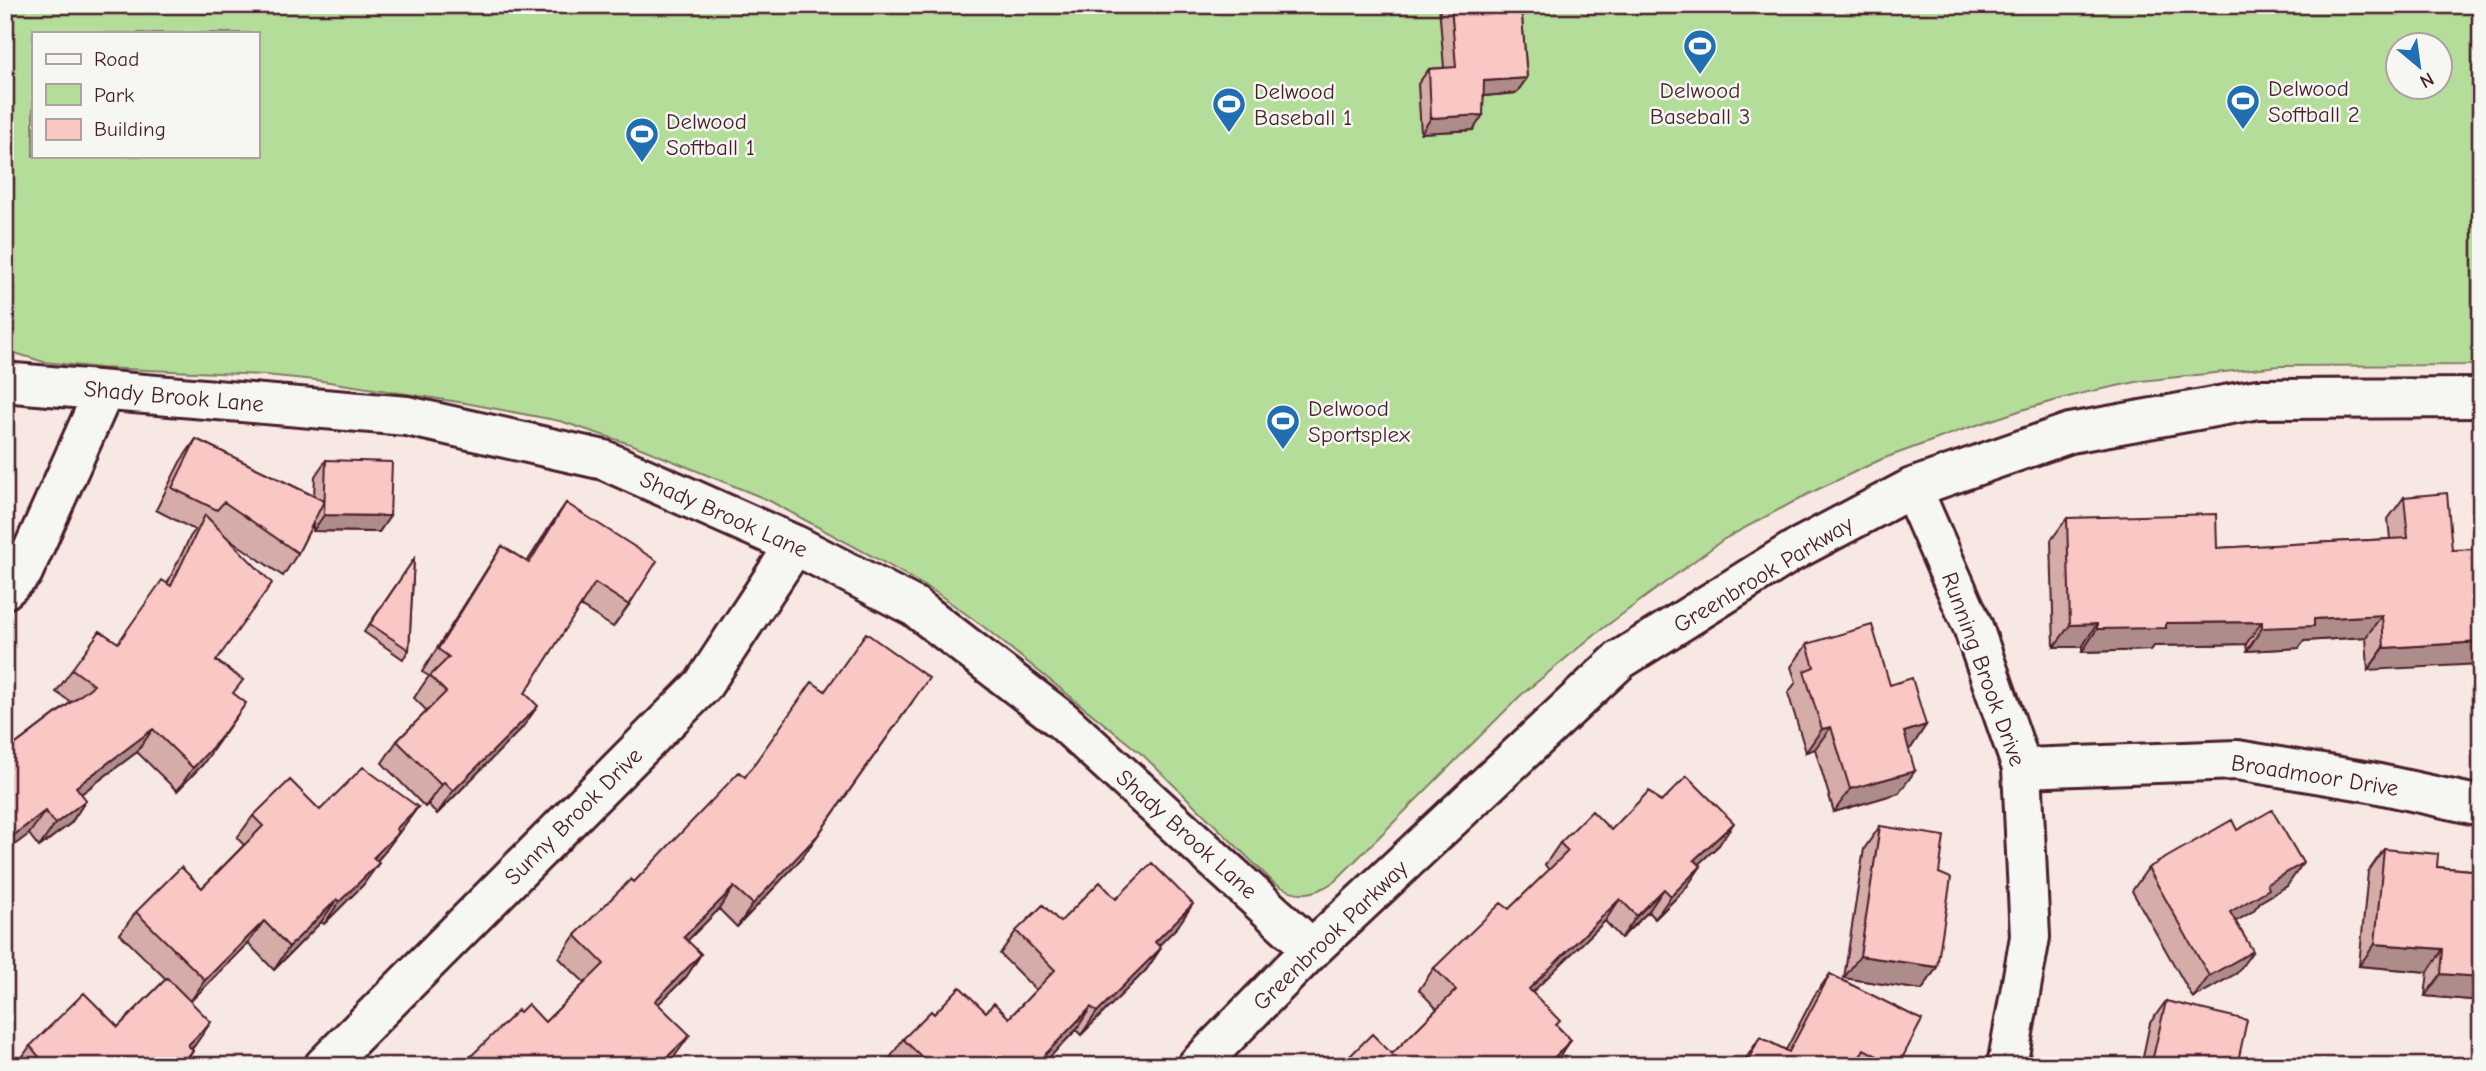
<svg xmlns="http://www.w3.org/2000/svg" width="2486" height="1071" font-family="'Comic Neue',sans-serif">
<style>
.green{fill:#b5dd9a;stroke:#807e62;stroke-width:2;fill-rule:evenodd}
.lines{fill:none;stroke-linecap:round;stroke-linejoin:round}
.street-casing{stroke:#4a1f2b;stroke-width:44}
.street{stroke:#f6f6f2;stroke-width:38}
.wall{fill:#d6aca9;stroke:#4a1f2b;stroke-width:2}
.shaded-wall{fill:#ae8c8a;stroke:#4a1f2b;stroke-width:2}
.building{fill:#f9c8c5;stroke:#4a1f2b;stroke-width:2}
.labels{text-anchor:middle;stroke-width:5;stroke-linejoin:round;paint-order:stroke}
.poi-label{font-size:23px;fill:#4a1f2b;stroke:#f6f6f2;text-anchor:start}
.street-label{font-size:23px;fill:#4a1f2b;stroke:#f6f6f2}
</style>
<rect width="100%" height="100%" fill="#f7e8e4"/>
<filter id="ink" filterUnits="userSpaceOnUse"><feTurbulence type="fractalNoise" baseFrequency=".0143" numOctaves="2"/><feDisplacementMap in="SourceGraphic" scale="14" xChannelSelector="R" yChannelSelector="G"/><feConvolveMatrix kernelMatrix="1 2 1 2 8 2 1 2 1" color-interpolation-filters="sRGB"/></filter>
<g filter="url(#ink)">
<path class="green" d="M5,5H2481V365L2279,366L2141,381L2083,393L2025,409L1959,431L1882,459L1808,494L1724,539L1594,635L1520,696L1335,881C1313,896 1298,898 1274,883L1144,756L984,627L937,593L883,562L768,500L636,446L560,421L465,403L316,380L265,375L101,368L44,362L5,350ZM33,33H257V156H33ZM2398,46H2440V88H2398Z"/>
<g class="lines">
<g class="street-casing">
<path id="street" d="M5,381L14,383L407,416L604,460L795,545L915,607L1063,721L1312,949
M1912,488L1973,627L2022,768L2030,937L2007,1066
M5,589L23,572L104,391
M2022,768L2237,760L2370,782L2481,806
M324,1066L703,685L795,545
M1197,1066L1312,949L1620,660L1793,551L1912,488L2070,433L2258,399L2481,398"/>
</g>
<use href="#street" class="street"/>
</g>
<path class="wall" d="M1439,5H1521L1527,78L1516,93L1484,96L1473,130L1421,133L1418,84L1429,69L1444,68Z
M196,439L314,496L315,476L326,460L390,516L379,532L313,531V523L298,553L283,576L228,538L217,661L243,680L233,693L203,764L177,791L137,752L81,794L86,800L71,823L39,847L29,834L12,747L71,702L56,692L100,631L118,643L167,584L190,537L195,530L156,510L180,462Z
M2404,497L2452,550L2368,670L2366,637L2304,641L2299,648L2247,651L2246,644L2154,646L2151,650L2082,652V647H2054L2051,540L2067,518L2217,548L2390,539L2388,519Z
M566,503L629,605L613,627L580,606L525,693L522,728L437,814L428,804L425,807L382,763L397,741L427,711L414,698L429,676L422,672L487,569L502,546L527,562L550,526Z
M414,559L409,650L403,659L364,632Z
M1807,644L1890,685L1926,725L1911,748L1908,749L1899,793L1834,812L1815,749L1806,752L1788,693L1796,682L1791,667Z
M1661,802L1719,845L1698,864L1701,866L1685,889L1655,919L1648,912L1621,938L1605,921L1532,992L1557,1026L1571,1040L1553,1066H1340L1392,1054L1437,1009L1419,990L1434,968L1509,909L1549,870L1545,865L1560,843L1611,830Z
M418,807L383,854L377,861L363,885L324,924L321,922L274,970L248,943L190,1001L195,1045L192,1049L193,1051L183,1066H16L30,1046L118,1027L166,979L120,934L136,912L202,888L244,845L237,838L253,816L320,810Z
M1880,826L1939,873L1937,967L1922,990L1844,978L1864,849Z
M2237,830L2287,886L2260,902L2253,911L2236,921L2237,973L2193,998L2132,891L2148,868Z
M2384,849L2437,867L2481,871V1001L2425,996L2428,972L2359,966L2368,872Z
M801,859L737,927L719,909L687,941L701,954L686,977L658,1004L674,1057L671,1060L461,1066L520,1012L545,1022L585,983L559,958L575,935L634,882Z
M1116,899L1178,926L1159,945L1161,948L1146,970L1081,1035L1076,1030L1041,1066H892L888,1061L903,1039L934,1014L986,1012L1009,1018L1036,990L1000,954L1016,931L1060,922Z
M1830,974L1898,1066H1741L1760,1037L1786,1050L1814,996Z
M2166,1001L2237,1066H2141L2150,1023Z"/>
<path class="shaded-wall" d="M1527,78L1516,93L1474,97L1484,81Z
M1483,115L1473,130L1421,133L1431,118Z
M324,515L390,516L379,532L313,531Z
M2382,615L2366,637L2304,641L2299,648L2247,651L2262,628L2314,619Z
M2262,622L2246,644L2154,646L2151,650L2082,652L2097,629L2166,623Z
M2097,624L2082,647H2054L2070,625Z
M2481,642V664L2368,670L2384,648Z
M913,701L801,859L737,927L753,904Z
M246,703L203,764L177,791L193,768Z
M538,706L522,728L437,814L453,791Z
M1926,725L1911,748L1888,755L1904,732Z
M1831,727L1815,749L1806,752L1822,729Z
M153,729L137,752L61,809L76,787Z
M1915,771L1899,793L1834,812L1850,789Z
M444,782L428,804L425,807L441,785Z
M86,800L71,823L39,847L55,824Z
M418,807L383,854L358,880L396,829Z
M45,811L29,834L5,852V842Z
M1734,823L1719,845L1679,882L1694,860Z
M379,863L363,885L324,924L339,902Z
M2303,863L2287,886L2260,902L2253,911L2215,934L2230,912L2267,884Z
M1701,866L1685,889L1655,919L1671,896Z
M734,887L719,909L668,960L684,937Z
M1664,889L1648,912L1621,938L1637,916Z
M337,899L321,922L274,970L289,947Z
M1620,899L1605,921L1513,1011L1529,989Z
M1193,904L1178,926L1140,965L1155,942Z
M264,921L248,943L190,1002L205,980Z
M2375,944L2443,949L2428,972L2359,966Z
M1161,948L1146,970L1081,1035L1097,1012Z
M2253,951L2237,973L2193,998L2209,976Z
M701,954L686,977L639,1023L655,1001Z
M1860,956L1937,967L1922,990L1844,978Z
M2441,974L2481,977V1001L2425,996Z
M1091,1007L1076,1030L1041,1066L1037,1063Z
M211,1022L195,1045L174,1066L188,1045Z
M690,1035L674,1057L665,1066L667,1057Z
M1571,1040L1553,1066H1546Z
M193,1051L183,1066H178Z"/>
<path class="building" d="M1451,5H1521L1527,78L1484,81L1483,115L1431,118L1429,69L1456,67Z
M196,439L324,501L298,553L224,502L217,510L172,488Z
M326,460L392,462L390,516L324,515Z
M2447,493L2452,550L2481,549V642L2384,648L2382,615L2314,619V626L2262,628V622L2166,623V628L2097,629V624L2070,625L2067,518L2216,514L2217,548L2408,538L2404,497Z
M566,503L657,561L629,605L595,583L525,693L538,706L453,791L444,782L441,785L397,741L446,692L430,676L449,657L438,649L502,546L529,563Z
M205,515L272,583L216,661L243,680L233,693L246,703L218,741L193,768L153,729L76,787L86,800L55,824L45,811L5,842V738L12,747L94,685L72,669L100,631L118,643L162,580L171,586Z
M414,559L409,650L370,624Z
M1872,625L1890,685L1912,678L1926,725L1904,732L1915,771L1850,789L1831,727L1822,729L1804,671L1814,667L1807,644Z
M866,633L929,678L817,836L753,904L734,887L684,937L701,954L655,1001L690,1035L667,1057L674,1064L672,1066H461L518,1010L520,1012L528,1004L545,1022L604,964L575,935L631,879L634,882L739,772L745,777L812,682L825,691Z
M363,767L418,807L396,829L399,832L373,858L379,863L339,902L337,899L289,947L264,921L205,980L136,912L181,867L202,888L263,826L253,816L290,780L320,810Z
M1687,776L1734,823L1694,860L1701,866L1671,896L1664,889L1637,916L1620,899L1529,989L1560,1021L1556,1025L1571,1040L1546,1066H1340L1372,1034L1392,1054L1456,990L1434,968L1501,903L1509,909L1568,851L1560,843L1592,811L1611,830L1649,791L1661,802Z
M2272,810L2303,863L2267,884L2269,889L2230,912L2253,951L2209,976L2148,868L2232,820L2237,830Z
M1880,826L1944,836L1939,873L1951,878L1937,967L1860,956Z
M2384,849L2438,854L2437,867L2481,871V977L2441,974L2443,949L2375,944Z
M1152,863L1193,904L1155,942L1161,948L1097,1012L1091,1007L1037,1063L1041,1066H916L923,1058L903,1039L931,1011L934,1014L960,987L986,1012L994,1003L1009,1018L1055,970L1016,931L1043,905L1060,922L1100,882L1116,899Z
M1830,974L1922,1020L1898,1066H1896L1864,1049L1855,1066H1745L1760,1037L1789,1052Z
M167,978L211,1022L188,1045L193,1051L178,1066H35L41,1059L30,1046L84,993L118,1027Z
M2166,1001L2247,1020L2237,1066H2151Z"/>
</g>
<defs>
<g id="stadium-pin" transform="scale(1.75)"><path d="M0 17L-7.5 6A9.5 9.5 0 1 1 7.5 6Z" fill="#1f6fb2" stroke="#f6f6f2"/><path d="M0-5a6.5 5 0 1 0 0 10a6.5 5 0 1 0 0-10ZM-3.5-1.8h7v3.6h-7Z" fill="#fff"/></g>
</defs>
<g fill-rule="evenodd">
<use href="#stadium-pin" x="1700" y="46"/>
<use href="#stadium-pin" x="2243" y="101"/>
<use href="#stadium-pin" x="1229" y="104"/>
<use href="#stadium-pin" x="642" y="134"/>
<use href="#stadium-pin" x="1283" y="421"/>
</g>
<g class="labels">
<g class="poi-label">
<text x="2268" y="96">Delwood<tspan x="2268" dy="26">Softball 2</tspan></text>
<text x="1700" y="98" text-anchor="middle">Delwood<tspan x="1700" dy="26">Baseball 3</tspan></text>
<text x="1254" y="99">Delwood<tspan x="1254" dy="26">Baseball 1</tspan></text>
<text x="666" y="129">Delwood<tspan x="666" dy="26">Softball 1</tspan></text>
<text x="1308" y="416">Delwood<tspan x="1308" dy="26">Sportsplex</tspan></text>
</g>
<g class="street-label">
<text transform="translate(174 396) rotate(5)" y="8">Shady Brook Lane</text>
<text transform="translate(724 514) rotate(24)" y="8">Shady Brook Lane</text>
<text transform="translate(1763 574) rotate(-31)" y="8">Greenbrook Parkway</text>
<text transform="translate(1984 669) rotate(70)" y="8">Running Brook Drive</text>
<text transform="translate(2315 775) rotate(9)" y="8">Broadmoor Drive</text>
<text transform="translate(573 816) rotate(-45)" y="8">Sunny Brook Drive</text>
<text transform="translate(1187 834) rotate(42)" y="8">Shady Brook Lane</text>
<text transform="translate(1330 935) rotate(-44)" y="8">Greenbrook Parkway</text>
</g>
</g>
<rect width="2486" height="1071" fill="none" stroke="#f6f6f2" stroke-width="28"/>
<rect x="14" y="14" width="2458" height="1043" fill="none" stroke="#4a1f2b" stroke-width="2.5" filter="url(#ink)"/>
<rect x="32" y="32" width="228" height="126" fill="#f6f6f2" stroke="#b1a0a2" stroke-width="2"/>
<rect x="46" y="54" width="35" height="10" fill="#f6f6f2" stroke="#b1a0a2" stroke-width="2"/>
<text x="94" y="66" font-size="21" fill="#4a1f2b">Road</text>
<rect x="46" y="84" width="35" height="21" fill="#b5dd9a" stroke="#b1a0a2" stroke-width="2"/>
<text x="94" y="102" font-size="21" fill="#4a1f2b">Park</text>
<rect x="46" y="119" width="35" height="21" fill="#f9c8c5" stroke="#b1a0a2" stroke-width="2"/>
<text x="94" y="136" font-size="21" fill="#4a1f2b">Building</text>
<g transform="translate(2419 66) rotate(151)"><circle r="33" fill="#f6f6f2" stroke="#b1a0a2" stroke-width="2"/>
<path d="M0-5L12 26L0 18L-12 26Z" fill="#1f6fb2"/>
<text y="-10" font-size="19" font-weight="bold" text-anchor="middle" fill="#4a1f2b">N</text>
</g>
</svg>
